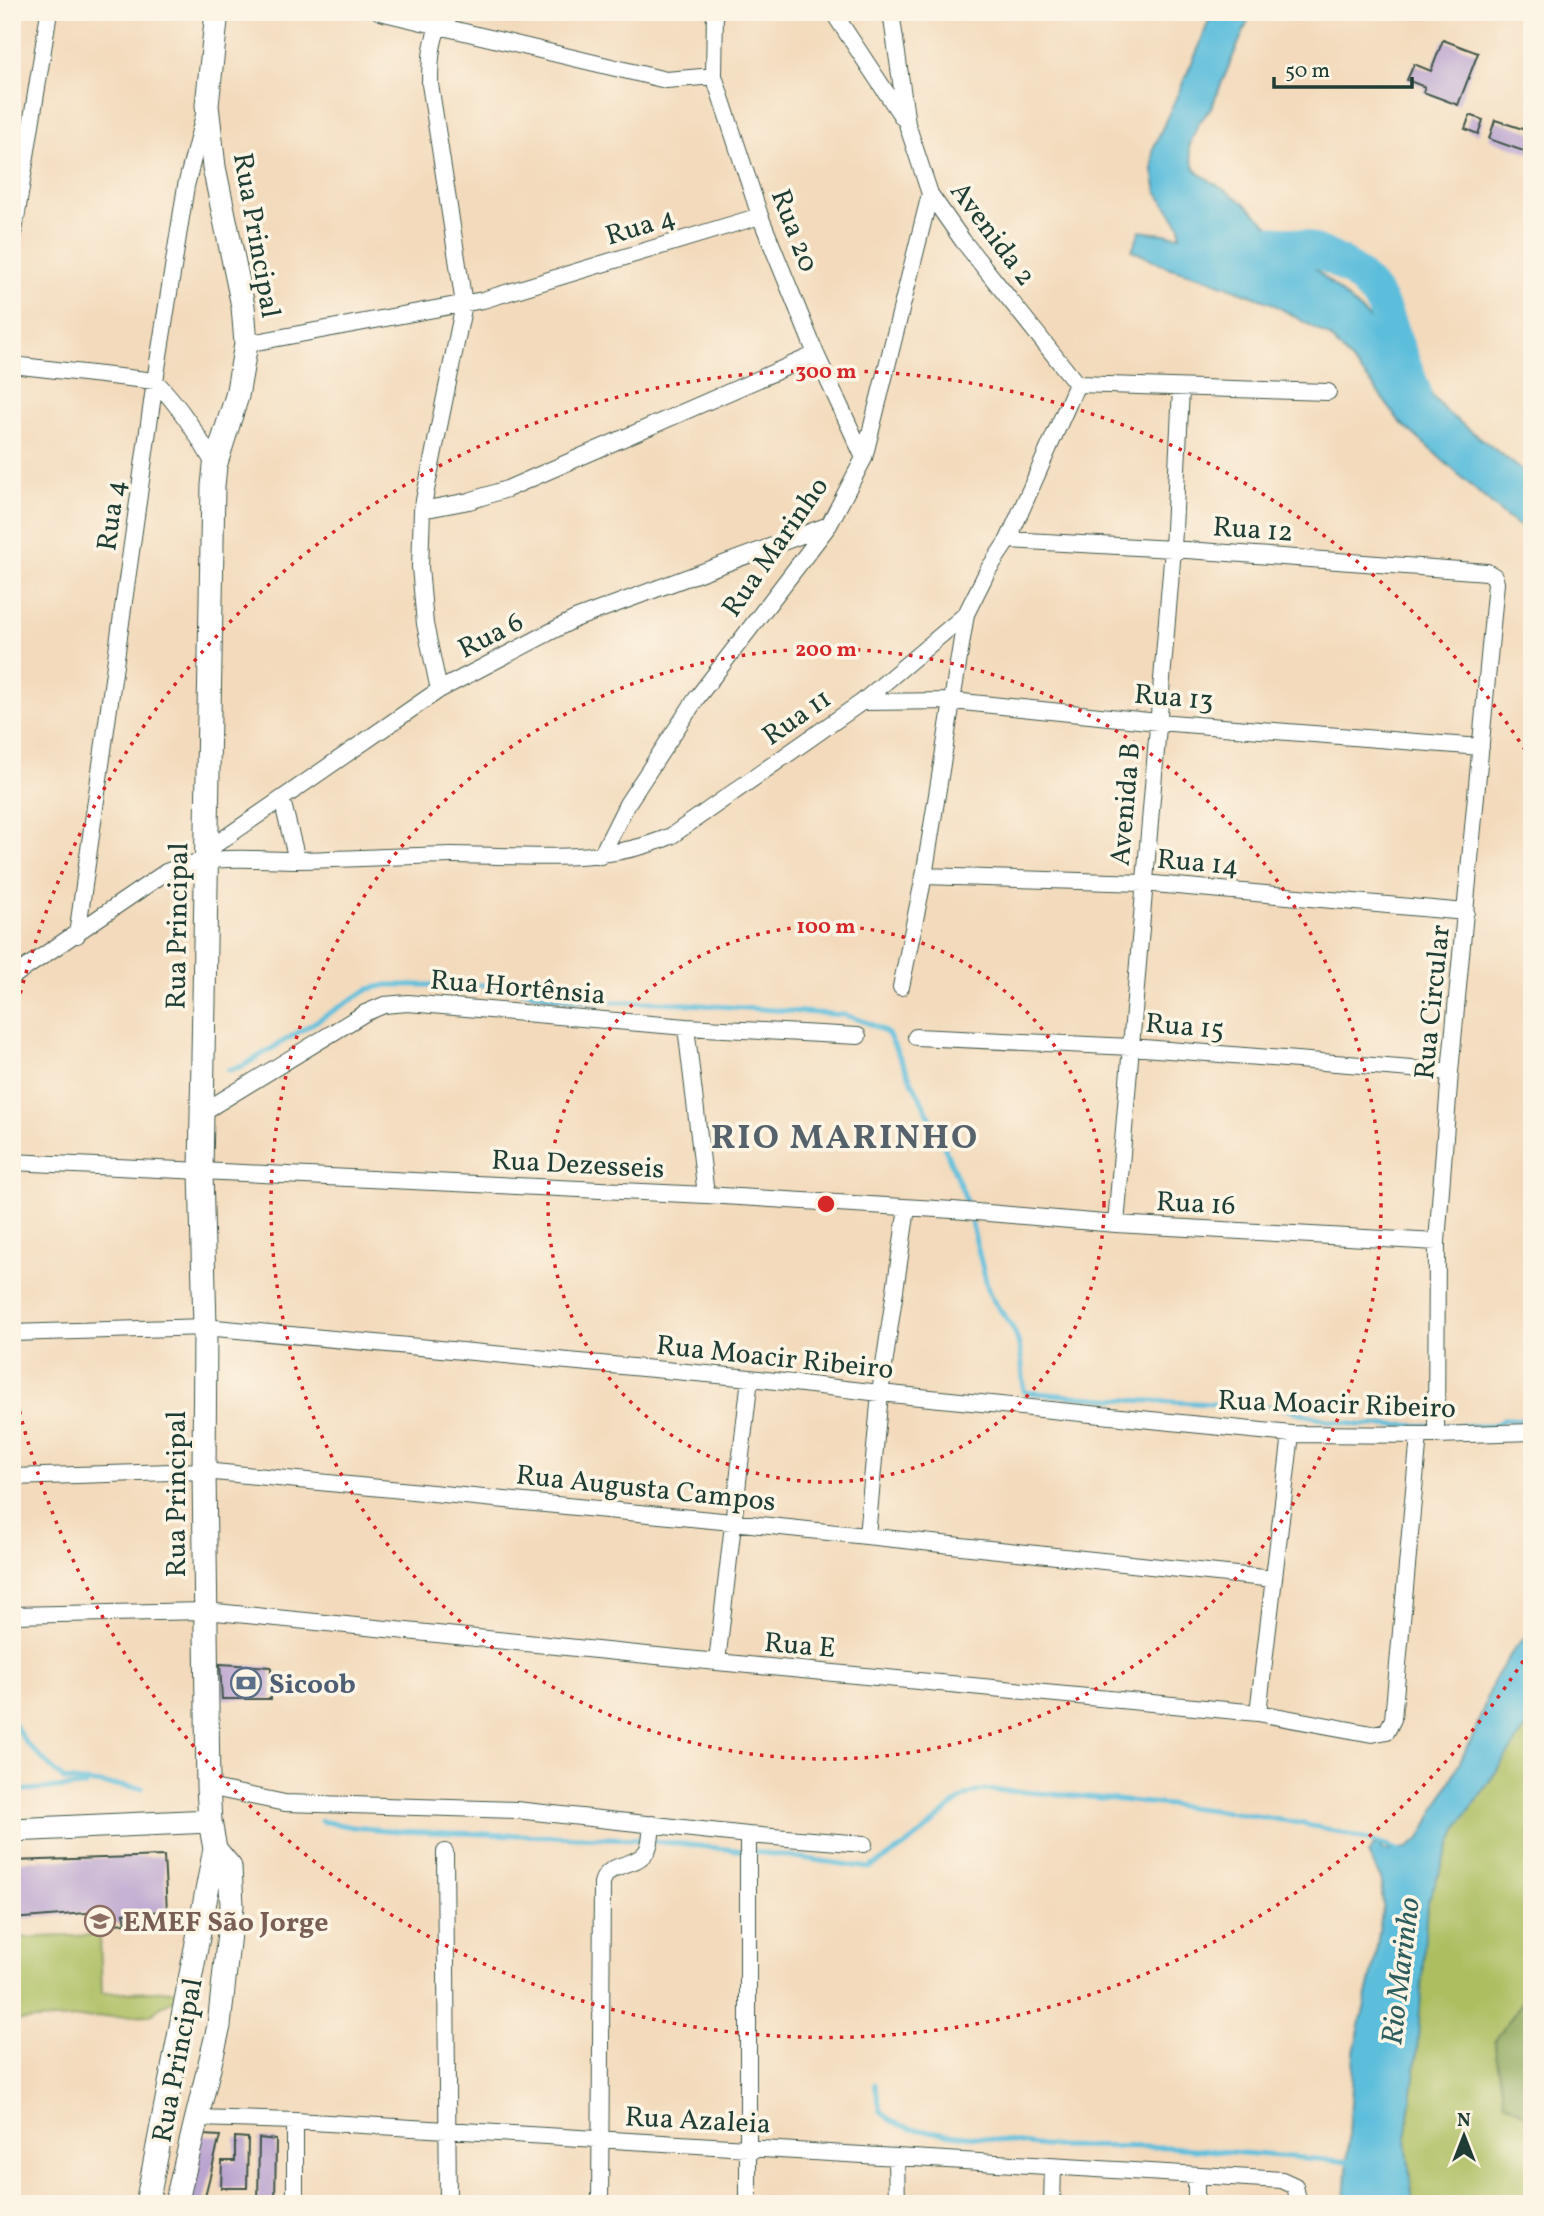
<svg xmlns="http://www.w3.org/2000/svg" width="1544" height="2216" font-family="Vollkorn,serif">
<style>
.green{fill:#acbe61;stroke:#667e4a;stroke-width:2}
.forest{fill:#89a557;stroke:#547146;stroke-width:2}
.water{fill:#5dbedc;stroke:#3e7e88;stroke-width:2}
.lines{fill:none;stroke-linecap:round;stroke-linejoin:round}
.stream{stroke:#5dbedc;stroke-width:5}
.river{stroke:#5dbedc;stroke-width:33}
.building{fill:#baa4d0}
.street-casing{stroke:#3f5548;stroke-width:18}
.secondary-casing{stroke:#3f5548;stroke-width:25}
.street{stroke:#fff;stroke-width:16}
.secondary{stroke:#fff;stroke-width:23}
.ring{fill:none;stroke:#d62828;stroke-width:3.5;stroke-dasharray:3.5 7}
.labels{text-anchor:middle;stroke-width:7;stroke-linejoin:round;paint-order:stroke}
.street-label{font-size:28px;fill:#1f3d34;stroke:#fcf5e5}
.service-label{font-size:28px;font-weight:bold;fill:#4e5e75;stroke:#fcf5e5;text-anchor:start}
.education-label{font-size:28px;font-weight:bold;fill:#785e54;stroke:#fcf5e5;text-anchor:start}
.water-label{font-size:30px;font-style:italic;fill:#2e5d5e;stroke:#fcf5e5}
.district-label{font-size:35px;font-weight:bold;letter-spacing:2px;fill:#55616b;stroke:#fcf5e5}
.centre{fill:#d62828;stroke:#fcf5e5;stroke-width:3.5}
.ring-label{font-size:21px;text-anchor:middle;font-weight:bold;fill:#d62828;stroke:#fcf5e5;stroke-width:7;stroke-linejoin:round;paint-order:stroke}
</style>
<rect width="100%" height="100%" fill="#fcf5e5"/>
<filter id="ink" filterUnits="userSpaceOnUse"><feTurbulence type="fractalNoise" baseFrequency=".0143" numOctaves="2"/><feDisplacementMap in="SourceGraphic" scale="14" xChannelSelector="R" yChannelSelector="G"/><feConvolveMatrix kernelMatrix="1 2 1 2 8 2 1 2 1" color-interpolation-filters="sRGB"/></filter>
<filter id="wash" filterUnits="userSpaceOnUse"><feTurbulence type="fractalNoise" baseFrequency=".00686" numOctaves="4" result="noise"/><feDisplacementMap in="SourceGraphic" scale="28" xChannelSelector="R" yChannelSelector="G"/><feGaussianBlur stdDeviation="1.57" result="paint"/><feColorMatrix in="noise" values="0 0 0 0 0 0 0 0 0 0 0 0 0 0 0 0 0 1.4 0 .05"/><feComposite in="paint" operator="in"/></filter>
<g filter="url(#wash)">
<rect width="100%" height="100%" fill="#f3dabc"/>
<path class="green" d="M1532,1719V1988L1494,2042L1504,2101L1532,2119V2204H1413L1406,2140L1417,2053L1427,1903L1458,1827Z
M100,1935L102,1993L181,1990L178,1996L149,2015L12,2021V1938Z"/>
<path class="forest" d="M1532,1988V2119L1504,2101L1494,2042Z"/>
<path class="water" d="M1212,12H1252L1211,108L1198,124L1192,139L1189,148L1194,167L1200,174L1243,202L1372,321L1400,351L1421,382L1445,411L1532,478V534L1506,517L1400,422L1371,383L1330,337L1271,303L1205,278L1167,267L1132,250L1140,231L1180,236V226L1157,192L1153,171V149L1199,47Z
M1532,1631V1719L1458,1827L1427,1903L1417,2053L1406,2140L1413,2204H1345L1354,2052L1374,1965L1383,1906L1381,1879L1368,1854L1375,1844L1385,1851L1407,1848L1420,1839L1473,1736L1494,1680L1515,1648Z"/>
<g class="lines">
<path class="stream" d="M228,1070L243,1066L369,989L387,985H494L554,997L598,1002H660L844,1015C860,1019 874,1024 888,1034L941,1139L964,1194L989,1293C995,1305 1004,1314 1011,1325C1023,1345 1022,1370 1024,1392L1109,1399L1278,1407L1330,1421L1359,1425L1493,1426L1505,1419L1532,1420
M12,1721L26,1743L64,1780L142,1788
M12,1791L86,1786
M321,1821L353,1827L398,1831L636,1839L781,1855L869,1868C890,1857 912,1842 929,1827C947,1812 959,1794 984,1790C1046,1792 1108,1799 1170,1805C1248,1814 1326,1823 1400,1851
M875,2084L881,2111L891,2121L912,2129L1044,2146L1169,2147L1354,2162"/>
<path class="river" d="M1243,243C1254,243 1265,242 1276,242C1318,245 1364,270 1383,307L1415,392"/>
</g>
<g id="blocks">
<path class="building" d="M1443,40L1478,53L1458,105L1423,92L1425,87L1407,80L1414,64L1431,71Z
M1470,115L1483,120L1478,134L1465,129Z
M1495,120L1532,132V154L1489,139Z
M220,1664L271,1667V1699H222Z
M164,1856L167,1911L124,1913L126,1923L99,1925L98,1912L12,1919V1861Z
M202,2135L220,2136L203,2204H186Z
M235,2137L248,2138L247,2188H221L222,2161H235Z
M259,2138L276,2140L275,2204H258Z"/>
</g>
</g>
<g filter="url(#ink)">
<use href="#blocks" fill-opacity="0" stroke="#3f5548" stroke-width="2"/>
<g class="lines">
<g class="street-casing">
<path id="street" d="M380,12L666,80L714,76
M715,12L714,76L760,216L816,354L864,458
M833,12L903,118
M891,12L907,124L930,194L963,241L1077,384
M12,244L49,12
M246,344L483,300L760,216
M12,365L155,381C180,406 198,435 215,466
M1077,384L1328,392
M422,510L469,501L507,489L816,354
M1008,540L1173,549L1487,572L1494,576L1496,583L1450,1072L1437,1242L1436,1435
M439,690L425,624L420,567L422,510L464,304L430,84C430,57 431,36 446,12
M862,702L953,701L1158,722L1481,747
M282,800L297,860
M206,851L439,690L575,619L829,525
M601,856L627,804L696,699L829,525L864,458L930,194
M924,876L1143,883L1466,912
M77,935L155,381L186,186L205,111
M12,977L166,872C208,853 253,860 297,860C348,859 400,856 451,855C525,855 602,866 671,836L862,702L966,614L988,570L1008,540L1077,384
M901,987L924,876L966,614
M686,1027L706,1195
M916,1037L1131,1047L1450,1072
M203,1112L365,1013L384,1005L408,1003L686,1027L858,1036
M12,1162L706,1195L953,1210L1116,1224L1437,1242
M1116,1224L1173,549L1181,389
M12,1333L205,1327L750,1378L880,1393L1291,1434L1436,1435L1532,1432
M12,1477L204,1471L732,1522L1274,1579
M867,1536L880,1393L907,1208
M12,1615L206,1611L717,1662L1258,1713L1372,1734L1387,1731L1393,1719L1419,1435
M717,1662L750,1378
M1258,1713L1291,1434
M208,1787L285,1803L516,1810L748,1835V2204
M748,1835L864,1844
M445,1852L448,2204
M197,2118L295,2121L1282,2180L1295,2186L1299,2204
M295,2121V2204
M896,2158L897,2204
M1196,2176V2204
M600,2204L602,1883C608,1861 635,1868 646,1852C651,1845 651,1833 652,1824
M1052,2204L1053,2167"/>
</g>
<g class="secondary-casing">
<path id="secondary" d="M12,1830L210,1821
M147,2204L215,1849L210,1821L208,1787L204,1471L205,1327L201,1171L213,486L215,466L237,396L246,344L243,306L214,167L207,105L217,12
M176,2204L219,2026L232,1905L230,1867L215,1849"/>
</g>
<use href="#street" class="street"/>
<use href="#secondary" class="secondary"/>
</g>
</g>
<g class="ring">
<circle cx="826" cy="1204" r="278"/>
<circle cx="826" cy="1204" r="555"/>
<path d="M1529 1652A833 833 0 0 1 13 1384M13 1024A833 833 0 0 1 1529 756"/>
</g>
<defs>
<g id="bank-ring" transform="scale(1.575)"><circle r="9.5" fill="#fcf5e5" stroke="#5c6f8a" stroke-width="1.5"/><path d="M-6-4H6V4H-6ZM0-2.3a2.3 2.3 0 1 0 0 4.6a2.3 2.3 0 1 0 0-4.6Z" fill="#5c6f8a"/></g>
<g id="school-ring" transform="scale(1.575)"><circle r="9.5" fill="#fcf5e5" stroke="#8d6e63" stroke-width="1.5"/><path d="M0-5L7-2L0 1L-7-2ZM-4 1L0 2.5L4 1V4Q0 6-4 4Z" fill="#8d6e63"/></g>
</defs>
<g fill-rule="evenodd">
<use href="#bank-ring" x="246" y="1683"/>
<use href="#school-ring" x="100" y="1921"/>
</g>
<g class="labels">
<g class="street-label">
<text transform="translate(640 225) rotate(-17)" y="10">Rua 4</text>
<text transform="translate(796 230) rotate(69)" y="10">Rua 20</text>
<text transform="translate(994 233) rotate(53)" y="10">Avenida 2</text>
<text transform="translate(258 235) rotate(80)" y="10">Rua Principal</text>
<text transform="translate(110 515) rotate(-82)" y="10">Rua 4</text>
<text transform="translate(1253 528) rotate(4)" y="10">Rua 12</text>
<text transform="translate(774 546) rotate(-55)" y="10">Rua Marinho</text>
<text transform="translate(490 634) rotate(-27)" y="10">Rua 6</text>
<text transform="translate(1174 696) rotate(5)" y="10">Rua 13</text>
<text transform="translate(796 716) rotate(-35)" y="10">Rua 11</text>
<text transform="translate(1124 804) rotate(-85)" y="10">Avenida B</text>
<text transform="translate(1198 861) rotate(5)" y="10">Rua 14</text>
<text transform="translate(176 926) rotate(-89)" y="10">Rua Principal</text>
<text transform="translate(518 986) rotate(5)" y="10">Rua Hortênsia</text>
<text transform="translate(1431 1002) rotate(-84)" y="10">Rua Circular</text>
<text transform="translate(1185 1025) rotate(5)" y="10">Rua 15</text>
<text transform="translate(578 1163) rotate(3)" y="10">Rua Dezesseis</text>
<text transform="translate(1196 1202) rotate(3)" y="10">Rua 16</text>
<text transform="translate(775 1356) rotate(6)" y="10">Rua Moacir Ribeiro</text>
<text transform="translate(1337 1403) rotate(2)" y="10">Rua Moacir Ribeiro</text>
<text transform="translate(646 1487) rotate(6)" y="10">Rua Augusta Campos</text>
<text transform="translate(175 1494) rotate(-90)" y="10">Rua Principal</text>
<text transform="translate(800 1644) rotate(5)" y="10">Rua E</text>
<text transform="translate(176 2060) rotate(-79)" y="10">Rua Principal</text>
<text transform="translate(698 2119) rotate(3)" y="10">Rua Azaleia</text>
</g>
<g class="service-label">
<text x="269" y="1693">Sicoob</text>
</g>
<g class="education-label">
<text x="123" y="1931">EMEF São Jorge</text>
</g>
<g class="water-label">
<text transform="translate(1400 1971) rotate(-83)" y="10">Rio Marinho</text>
</g>
<g class="district-label">
<text x="845" y="1148">RIO MARINHO</text>
</g>
</g>
<circle cx="826" cy="1204" r="10" class="centre"/>
<g class="ring-label">
<text x="826" y="378">300 m</text>
<text x="826" y="656">200 m</text>
<text x="826" y="933">100 m</text>
</g>
<rect width="1544" height="2216" fill="none" stroke="#fcf5e5" stroke-width="42"/>
<g transform="translate(1464 2136)" stroke="#fcf5e5" stroke-width="5" paint-order="stroke">
<path d="M0-5L12 26L0 18L-12 26Z" fill="#1f3d34"/>
<text y="-10" font-size="19" font-weight="bold" text-anchor="middle" fill="#1f3d34">N</text>
</g>
<path d="M1274 77v10h138v-10" fill="none" stroke="#1f3d34" stroke-width="3.5"/>
<text x="1285" y="77" font-size="21" fill="#1f3d34" stroke="#fcf5e5" stroke-width="5" paint-order="stroke">50 m</text>
</svg>
